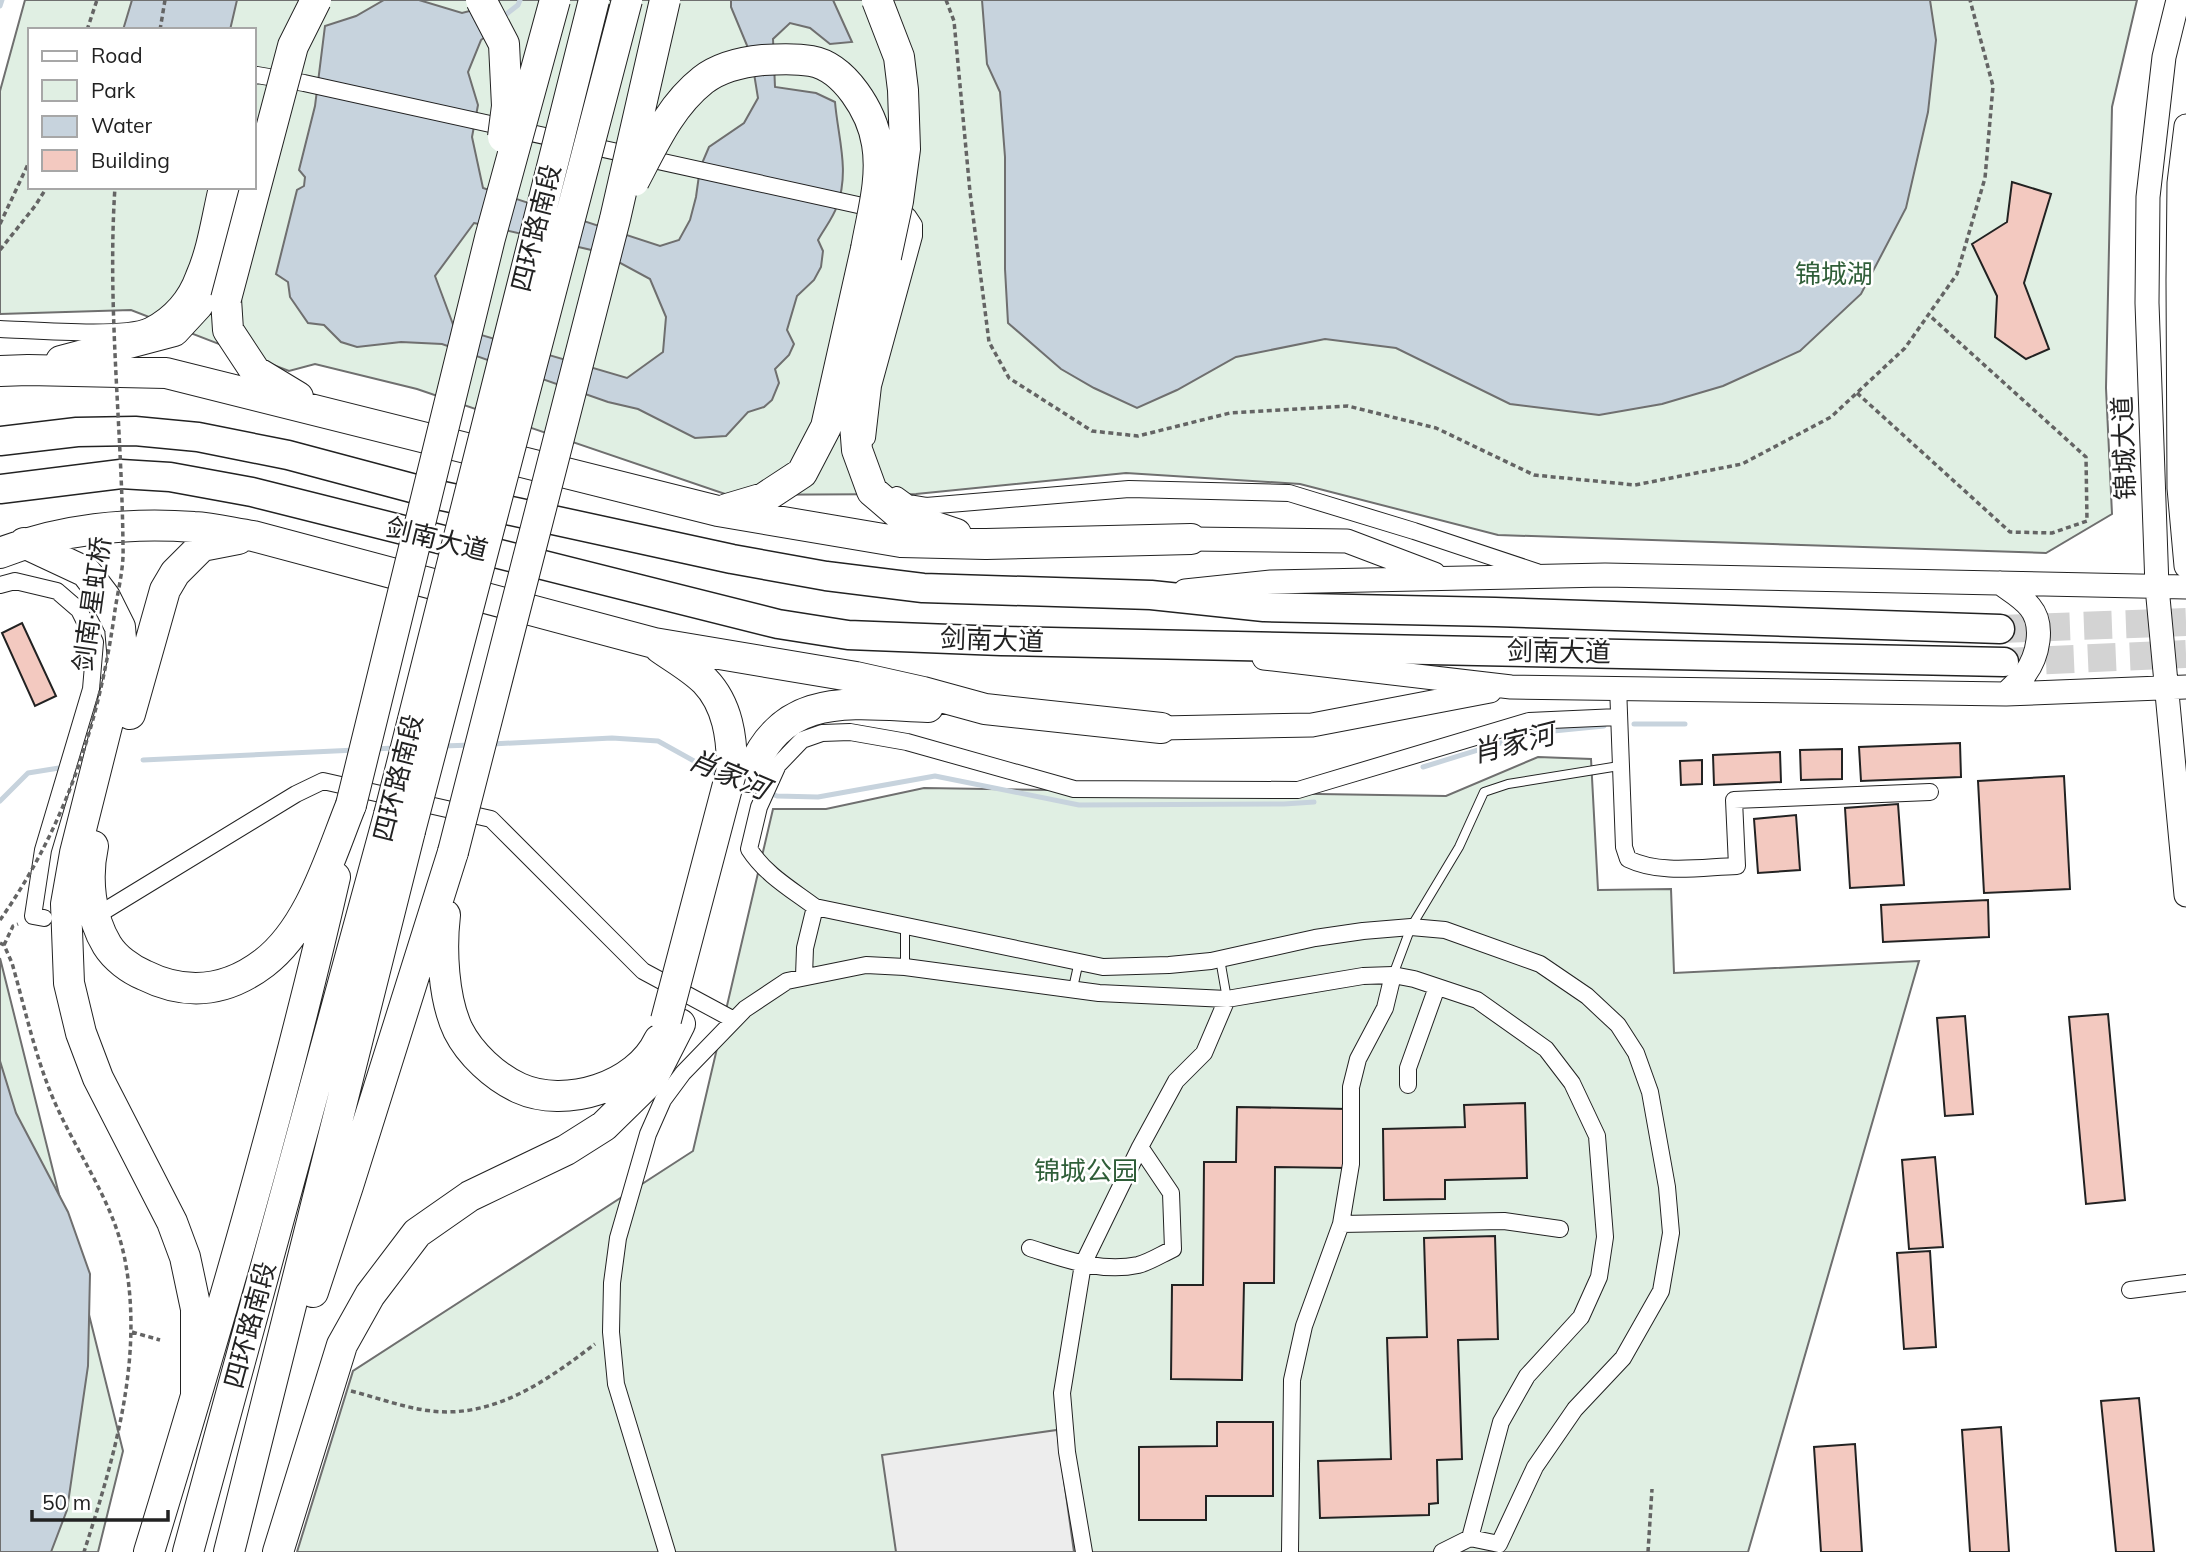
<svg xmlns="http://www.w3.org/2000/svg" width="2186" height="1552" font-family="Mulish,'Noto Sans SC',sans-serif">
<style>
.green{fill:#e0efe3;stroke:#6f6f6f;stroke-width:2;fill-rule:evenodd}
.parking{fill:#ededed;stroke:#6f6f6f;stroke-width:2}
.water{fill:#c7d3dd;stroke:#6f6f6f;stroke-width:2;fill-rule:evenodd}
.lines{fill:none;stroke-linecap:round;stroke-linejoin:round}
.stream{stroke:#c7d3dd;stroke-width:5}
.building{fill:#f3c9c0;stroke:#222;stroke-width:2}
.trunk-tunnel{stroke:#d3d3d3;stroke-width:28;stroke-dasharray:28 14;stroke-linecap:butt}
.service-casing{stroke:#222;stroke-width:10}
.minor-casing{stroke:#222;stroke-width:18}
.secondary-casing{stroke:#222;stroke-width:25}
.trunk-casing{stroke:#222;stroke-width:31}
.motorway-casing{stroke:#222;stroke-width:32}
.path{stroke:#646464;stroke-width:3.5;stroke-dasharray:5 3.5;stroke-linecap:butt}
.service{stroke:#fff;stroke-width:8}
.minor{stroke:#fff;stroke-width:16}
.secondary{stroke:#fff;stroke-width:23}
.trunk{stroke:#fff;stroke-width:28}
.motorway{stroke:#fff;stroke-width:30}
.motorway-bridge-casing{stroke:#222;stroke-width:32;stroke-linecap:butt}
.path-bridge{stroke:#646464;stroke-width:3.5;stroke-dasharray:5 3.5;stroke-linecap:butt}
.motorway-bridge{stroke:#fff;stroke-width:30}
.labels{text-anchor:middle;stroke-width:5;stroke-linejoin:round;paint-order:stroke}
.street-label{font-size:26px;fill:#222;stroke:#fff}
.park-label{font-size:26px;fill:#2f5e38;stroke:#fff}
.water-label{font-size:28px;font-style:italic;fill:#222;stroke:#fff}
</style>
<rect width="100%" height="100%" fill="#fff"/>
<path class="green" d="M25,0H2137L2112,107L2106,388L2112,514L2046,553L1498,535L1300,484L1126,473L916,494L728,495L417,389L315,364L289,371L131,310L0,314V91ZM30,30H254V187H30Z
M1538,757L1591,759L1598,890L1671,889L1674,973L1919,961L1748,1552H297L353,1371L693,1151L773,809H826L924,788L1446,796Z
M0,958L123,1451L98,1552H0Z"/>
<path class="parking" d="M1057,1430L1074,1552H896L882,1455Z"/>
<path class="water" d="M132,0H237L230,30H123Z
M384,0H419L462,13L485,7L505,21L481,40L468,72L478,105L472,137L483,188L660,246L679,240L690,220L696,197L700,168L709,147L744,123L758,98L751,55L731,7V0H833L852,42L830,44L810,28L790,23L773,39L775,87L816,93L835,102C838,138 850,171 837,206C833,218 824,229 818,240L823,251L821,267L814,280L797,296L787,330L794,344L789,355L775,369L779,383L772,400L764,407L748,412L726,436L695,438L638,409L608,402L442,344L401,342L357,347L341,342L324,325L308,323L290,297L288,282L276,274L297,190L304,186L305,177L299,170L315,106L325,26L356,16ZM474,223L600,252L650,279L666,317L663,352L627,378L454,327L435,276Z
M982,0H1930L1936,40L1928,112L1906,208L1861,294L1800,351L1723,386L1662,404L1599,415L1510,404L1396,348L1325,339L1236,357L1177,390L1137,408L1094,388L1061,369L1008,323L1005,269V157L1000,92L987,64Z
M0,1061L16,1113L68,1212L90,1274L88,1366L67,1510L51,1552H0Z"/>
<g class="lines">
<path class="stream" d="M0,6L2,0
M500,19L518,5L520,0
M1634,724H1685
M492,744L612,738L658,741L721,776
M443,746L472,745
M373,749L395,748
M143,760L356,750
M1423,767L1533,733L1604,726
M767,792L777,796L818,797L935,776L1079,805L1284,804L1314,802
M0,801L28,773L59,768"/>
</g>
<path class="building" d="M2012,182L2051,194L2024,283L2049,349L2026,359L1995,337L1997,296L1972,244L2007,222Z
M22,623L56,696L35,706L2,633Z
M1960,743L1961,777L1861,781L1859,747Z
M1842,749V779L1801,780L1800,750Z
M1780,752L1781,782L1714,785L1713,755Z
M1702,760V784L1681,785L1680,761Z
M2064,776L2070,889L1984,893L1978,781Z
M1898,804L1904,885L1850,888L1845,808Z
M1796,815L1800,870L1758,873L1754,819Z
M1988,900L1989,937L1883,942L1881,905Z
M2108,1014L2125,1200L2086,1204L2069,1017Z
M1965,1016L1973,1114L1945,1116L1937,1018Z
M1525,1103L1527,1178L1445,1180V1199L1384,1200L1383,1129L1465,1127L1464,1105Z
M1237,1107L1349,1109L1348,1168L1275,1167L1274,1283H1244L1242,1380L1171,1379L1172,1285H1203L1204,1162H1236Z
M1935,1157L1943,1247L1909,1249L1902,1160Z
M1495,1236L1498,1339L1458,1340L1462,1459L1437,1460L1438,1503L1429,1504V1515L1320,1518L1318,1461L1391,1459L1387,1338L1427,1337L1424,1238Z
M1930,1251L1936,1347L1904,1349L1897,1253Z
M2139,1398L2154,1552H2116L2101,1401Z
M1217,1422H1273V1496H1206V1520H1139V1447L1217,1446Z
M2001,1427L2009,1552H1970L1962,1430Z
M1855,1444L1862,1552H1821L1814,1447Z"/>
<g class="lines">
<path class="trunk-tunnel" d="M2000,629L2186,622
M2004,662L2186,654"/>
<g class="service-casing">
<path id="service" d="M905,926V967
M1220,959L1227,999
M1393,975L1411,927L1459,847L1484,792L1508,784L1619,766
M1073,988L1079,961"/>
</g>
<g class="minor-casing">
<path id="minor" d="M254,76L257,75L304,83L908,216L914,225V236L873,386L867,438
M0,329C31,330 125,338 149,326C170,315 186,297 194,275C206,248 210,216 217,187
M897,495L908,503L926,506L1129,489L1289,493L1414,531L1537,572
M0,585L15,581L57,591L79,610L95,642L91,689L43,850L33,916L44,918
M1618,686L1624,847L1628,859C1661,875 1702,867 1737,866L1734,800L1930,792
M101,913L296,794L323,781L491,819L643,971L734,1020
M804,976L805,948L815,907
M1408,1085V1068L1437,987
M1341,1224L1504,1221L1560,1229
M1030,1248C1065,1259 1101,1273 1138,1265C1150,1262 1162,1254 1173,1249L1171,1193L1140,1147
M2130,1290L2186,1283
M667,1552L616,1384L611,1332L612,1283L618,1238L648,1134L663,1100L683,1073L745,1009L787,981L866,965L905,967L1099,993L1227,999L1363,976L1393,975L1414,979L1477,1000L1546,1049L1572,1083L1597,1136L1605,1237L1599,1277L1581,1317L1527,1376L1501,1422L1470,1538
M1084,1552L1067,1452L1062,1393L1083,1264L1140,1147L1176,1081L1204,1053L1227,999
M1290,1552L1292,1380L1304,1326L1341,1224L1351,1164V1087L1358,1059L1385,1008L1393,975
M1442,1552L1470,1538L1499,1544L1535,1467L1575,1409L1623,1358L1661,1291L1671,1233L1667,1187L1650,1092L1636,1053L1618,1025L1587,996L1540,964L1445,930L1411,927L1363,931L1315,938L1211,961L1169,965L1103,967L815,907C791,889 766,875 749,849L759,807L778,765L802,740L822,733L850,732L907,742L1074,789L1298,790L1529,721L1618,717"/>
</g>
<g class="secondary-casing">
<path id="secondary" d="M2178,0L2164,57L2148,197L2147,303L2157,587L2186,895
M2186,126L2179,183L2178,280L2179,488L2186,566
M1191,539L1347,541L1434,574
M2000,583C2011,591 2022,597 2030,607C2045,625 2038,656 2025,674C2020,681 2012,687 2006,694
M1185,591L1271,582L1605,575L2186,587
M1264,658L1511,687L2006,694L2186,687
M1161,728L1312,725L1490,691"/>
</g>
<g class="trunk-casing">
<path id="trunk" d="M0,441L77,432L135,431L198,437L288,455L438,495L732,559L826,576L923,588L1151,595L1264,607L1495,612L2000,629
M0,489L121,474L170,477L252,492L778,624L848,635L1001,641L2004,662"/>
</g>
<g class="motorway-casing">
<path id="motorway" d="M886,257L854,411L857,450L872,491L900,515L956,534
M226,299L228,330L255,371L298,397
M61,361L174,331L198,305L210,275L236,187
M0,371L28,370L166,373L718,511L901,542L986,544L1191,539
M727,509L764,498L802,473L826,427L866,249
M24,543L86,572L105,597L120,627L123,662L75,853L66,904L69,983L81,1033L98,1078L172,1222L185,1257L196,1309V1396
M0,553C60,529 129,522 194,527C213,528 233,533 253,536L654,643L856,677L923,692L985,709L1161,728
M660,648C674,658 692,668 705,681C728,705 732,738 732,769
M130,714L165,590L175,573L202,546L238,539
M749,777C781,689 852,704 928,707
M93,846C86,878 90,917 107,945C115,958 130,969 144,975C186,996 226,992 264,963C310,928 330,857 351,805
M445,915C441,949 443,998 458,1030C470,1054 495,1077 519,1088C565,1109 637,1087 659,1040
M313,1292L348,1186L453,852
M149,1552C217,1329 283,1104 335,877
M188,1552L389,815
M229,1552L410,831
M278,1552L342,1345L370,1295L417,1233L470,1196L566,1150L604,1126L652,1079L680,1024"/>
</g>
<path class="path" d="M946,0L954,21L970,192L989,342L1009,378L1092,431L1138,436L1230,413L1348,406L1436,428L1534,475L1635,485L1742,464L1831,417L1905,348L1957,274L1985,178L1993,86L1970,0
M87,30L97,0
M160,30L165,0
M0,224L30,160
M0,250L35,206L47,187
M1857,393L2010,532L2052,533L2087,521L2086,457L1929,315
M0,943L4,945L12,963C24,1005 34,1051 50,1091C73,1149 113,1198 125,1260C144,1360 114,1458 84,1552
M4,945L13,926L18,924
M132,1332L160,1340
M351,1391C375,1397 399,1406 424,1410C491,1421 545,1382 595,1344
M1648,1552L1652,1489"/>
<use href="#service" class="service"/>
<use href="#minor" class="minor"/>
<use href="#secondary" class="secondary"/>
<use href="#trunk" class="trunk"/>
<use href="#motorway" class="motorway"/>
<g class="motorway-bridge-casing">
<path id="motorway-bridge" d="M481,0L504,44L507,106L503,137
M877,0L899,57L903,90L905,149L898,201L886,257
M634,181C653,145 670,106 703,80C720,67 742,62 763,60C778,59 795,58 811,61C845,67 872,112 877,144C883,178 872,215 866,249
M226,299L293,46L316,0
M351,805L490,238L555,0
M389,815L594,0
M410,831L627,0
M453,852L615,219L665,0
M666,1020L732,769"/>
</g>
<path class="path-bridge" d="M0,920C65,828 100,721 115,610C118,590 124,568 123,547C122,427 107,307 115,187"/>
<use href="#motorway-bridge" class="motorway-bridge"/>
</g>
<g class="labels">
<g class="street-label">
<text transform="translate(536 228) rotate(-76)" y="9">四环路南段</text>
<text transform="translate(2124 448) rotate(-92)" y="9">锦城大道</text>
<text transform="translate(437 539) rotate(14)" y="9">剑南大道</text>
<text transform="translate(92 604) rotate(-82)" y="9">剑南·星虹桥</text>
<text transform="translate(992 640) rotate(2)" y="9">剑南大道</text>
<text transform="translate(1559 652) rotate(1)" y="9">剑南大道</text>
<text transform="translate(398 778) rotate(-76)" y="9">四环路南段</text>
<text transform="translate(250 1325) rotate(-75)" y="9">四环路南段</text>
</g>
<g class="park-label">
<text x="1834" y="283">锦城湖</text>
<text x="1086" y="1180">锦城公园</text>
</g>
<g class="water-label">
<text transform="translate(1513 743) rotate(-14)" y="10">肖家河</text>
<text transform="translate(729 774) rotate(23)" y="10">肖家河</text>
</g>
</g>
<rect x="28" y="28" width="228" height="161" fill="#ffffff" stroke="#a7a7a7" stroke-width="2"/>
<rect x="42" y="51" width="35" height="10" fill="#ffffff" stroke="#a7a7a7" stroke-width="2"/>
<text x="91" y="63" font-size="21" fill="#222222">Road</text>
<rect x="42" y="80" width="35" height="21" fill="#e0efe3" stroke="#a7a7a7" stroke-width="2"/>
<text x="91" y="98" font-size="21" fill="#222222">Park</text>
<rect x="42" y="116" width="35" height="21" fill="#c7d3dd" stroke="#a7a7a7" stroke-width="2"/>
<text x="91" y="133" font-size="21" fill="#222222">Water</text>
<rect x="42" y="150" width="35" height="21" fill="#f3c9c0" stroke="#a7a7a7" stroke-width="2"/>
<text x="91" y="168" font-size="21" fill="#222222">Building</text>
<path d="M32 1510v10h136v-10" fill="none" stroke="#222222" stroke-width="3.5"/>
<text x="42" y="1510" font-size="21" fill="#222222" stroke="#ffffff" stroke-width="5" paint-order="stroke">50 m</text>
</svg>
